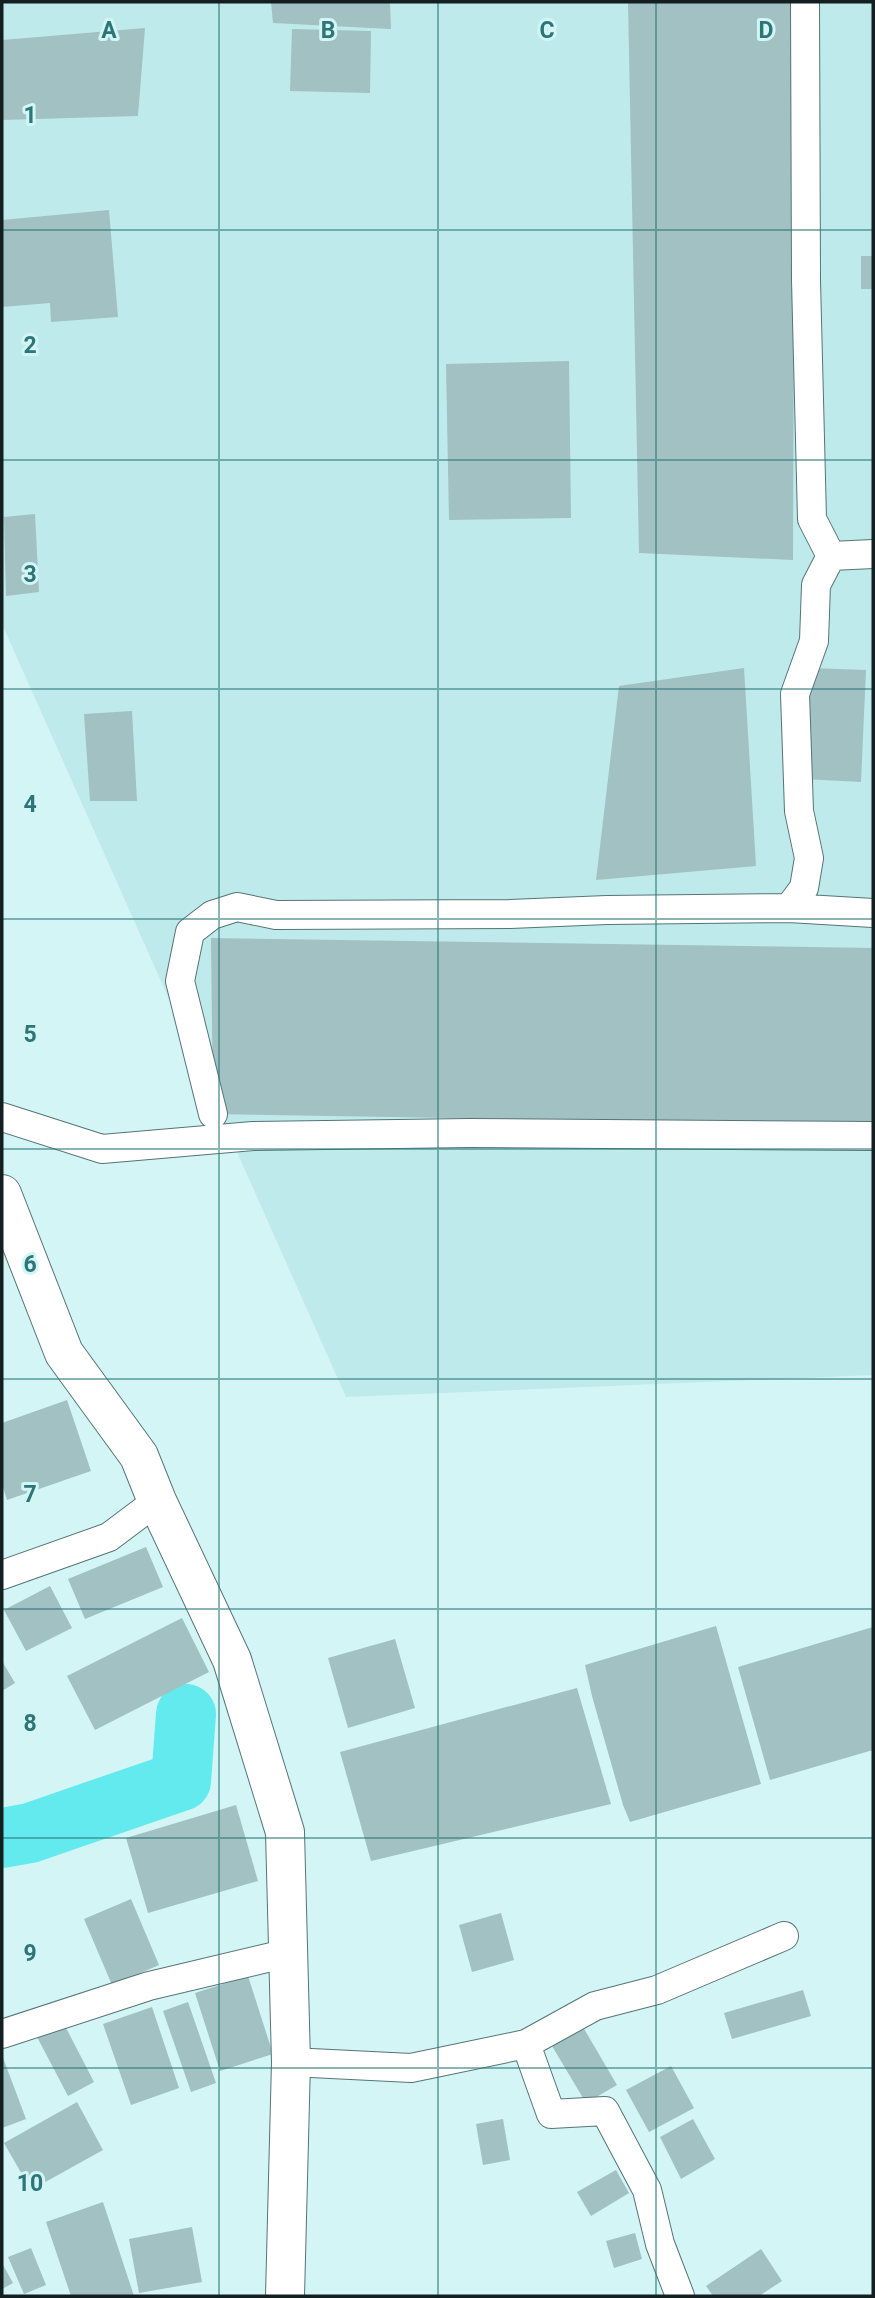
<svg xmlns="http://www.w3.org/2000/svg" width="875" height="2298" font-family="Roboto,sans-serif">
<style>
.built{fill:#bfeaeb}
.lines{fill:none;stroke-linecap:round;stroke-linejoin:round}
.river{stroke:#62eaef;stroke-width:60}
.building{fill:#a1c1c2}
.minor-casing{stroke:#567475;stroke-width:30}
.secondary-casing{stroke:#567475;stroke-width:40}
.minor{stroke:#fff;stroke-width:28}
.secondary{stroke:#fff;stroke-width:38}
.grid{fill:none;stroke:#2c7678;stroke-width:2;stroke-opacity:0.55}
.grid-label{font-size:23px;text-anchor:middle;font-weight:bold;fill:#2c7678;stroke:#d3f5f5;stroke-width:6;stroke-linejoin:round;paint-order:stroke}
</style>
<rect width="100%" height="100%" fill="#d3f5f5"/>
<path class="built" d="M2,2H873V1375L346,1397L2,624Z"/>
<g class="lines">
<path class="river" d="M2,1838L30,1833L181,1781L186,1714"/>
</g>
<path class="building" d="M271,2H390L391,29L273,23Z
M628,2H795L793,560L639,553Z
M145,28L138,116L2,120V40Z
M292,29L371,31L370,93L290,91Z
M109,210L118,317L51,322L50,303L2,307V220Z
M861,256H873V289H861Z
M569,361L571,518L449,520L446,364Z
M35,514L39,592L6,596L4,517Z
M744,668L756,866L596,880L619,686Z
M809,668L866,670L861,782L803,779Z
M132,711L137,801H90L84,714Z
M211,938L873,948V1125L213,1114Z
M67,1400L91,1471L7,1500L2,1484V1423Z
M146,1547L163,1587L85,1619L68,1579Z
M50,1586L72,1628L26,1651L4,1610Z
M182,1618L209,1672L95,1730L67,1676Z
M716,1626L761,1784L630,1822L623,1805L592,1696L585,1665Z
M873,1627V1750L770,1780L738,1667Z
M395,1639L415,1708L348,1728L328,1658Z
M2,1661L15,1683L2,1691Z
M577,1688L611,1804L371,1861L340,1752Z
M236,1805L258,1881L148,1913L126,1838Z
M131,1899L159,1965L112,1985L84,1919Z
M501,1913L514,1960L472,1972L459,1925Z
M248,1976L273,2054L220,2071L195,1993Z
M803,1990L811,2016L732,2039L724,2013Z
M188,2002L216,2083L191,2092L163,2011Z
M152,2007L179,2088L131,2105L103,2024Z
M63,2022L94,2082L68,2096L36,2035Z
M583,2027L617,2085L586,2103L552,2046Z
M2,2055L26,2119L2,2128Z
M671,2066L694,2108L649,2132L626,2090Z
M77,2102L103,2150L31,2190L4,2143Z
M503,2119L510,2160L483,2165L476,2124Z
M693,2119L715,2159L681,2179L660,2137Z
M616,2170L629,2193L591,2216L577,2192Z
M103,2202L134,2296H71L46,2222Z
M192,2227L202,2282L139,2293L129,2239Z
M635,2233L642,2259L614,2268L606,2241Z
M31,2248L46,2285L24,2294L8,2257Z
M761,2249L782,2281L759,2296H713L706,2286Z
M2,2263L13,2283L2,2289Z"/>
<g class="lines">
<g class="minor-casing">
<path id="minor" d="M805,2L806,280L812,519L831,556L873,554
M789,908L873,913
M213,1114L180,981L190,932L212,915L237,907L276,915L510,914L607,910L789,908L804,888L809,858L799,811L795,694L814,641L816,585L831,556
M2,1117L102,1149L253,1136L469,1133L873,1136
M2,1575L109,1537L157,1501
M2,2034L149,1986L288,1953
M526,2044L551,2114L605,2111L647,2190L660,2244L680,2296
M291,2062L411,2068L526,2044L595,2006L657,1990L784,1936"/>
</g>
<g class="secondary-casing">
<path id="secondary" d="M2,1194L64,1353L139,1456L157,1501L232,1660L285,1832L291,2062L285,2296"/>
</g>
<use href="#minor" class="minor"/>
<use href="#secondary" class="secondary"/>
</g>
<path class="grid" d="M219,2V2296M438,2V2296M656,2V2296M2,230H873M2,460H873M2,689H873M2,919H873M2,1149H873M2,1379H873M2,1609H873M2,1838H873M2,2068H873"/>
<g class="grid-label">
<text x="109" y="38">A</text>
<text x="328" y="38">B</text>
<text x="547" y="38">C</text>
<text x="766" y="38">D</text>
<text x="30" y="123">1</text>
<text x="30" y="353">2</text>
<text x="30" y="582">3</text>
<text x="30" y="812">4</text>
<text x="30" y="1042">5</text>
<text x="30" y="1272">6</text>
<text x="30" y="1502">7</text>
<text x="30" y="1731">8</text>
<text x="30" y="1961">9</text>
<text x="30" y="2191">10</text>
</g>
<rect width="875" height="2298" fill="none" stroke="#131f20" stroke-width="7"/>
</svg>
